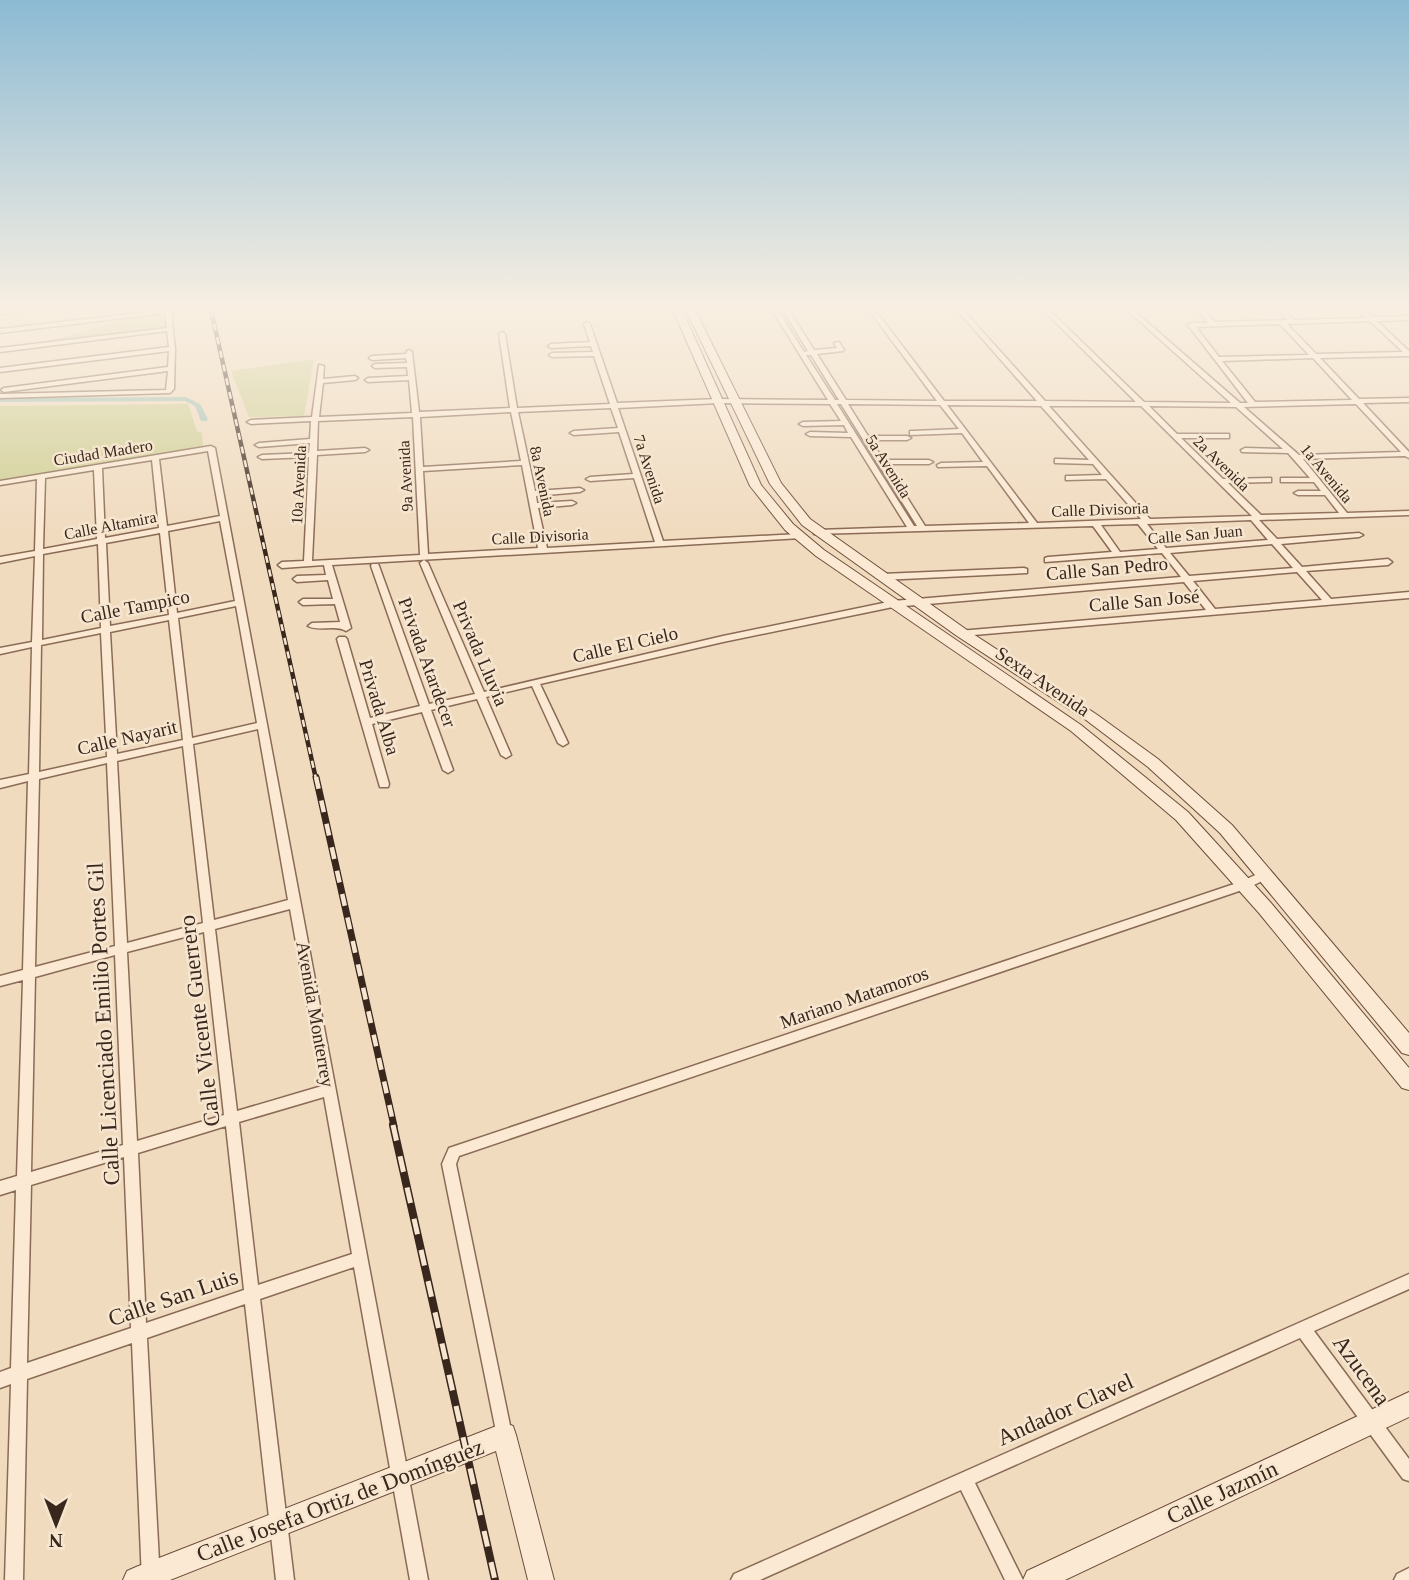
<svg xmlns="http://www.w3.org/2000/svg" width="1409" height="1580" font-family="'Times New Roman',serif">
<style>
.green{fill:#cfce93}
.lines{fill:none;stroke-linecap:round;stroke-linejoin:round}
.canal{fill:#a3c2b4;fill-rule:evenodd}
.street-casing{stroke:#8a6b56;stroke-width:3}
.secondary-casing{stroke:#6c4c3a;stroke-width:2}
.street{fill:#fbe9d3;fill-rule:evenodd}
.secondary{fill:#fbe9d3;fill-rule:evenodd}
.rail-far2-casing{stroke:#39261c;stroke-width:4.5}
.rail-far1-casing{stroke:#39261c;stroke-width:7}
.rail-casing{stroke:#39261c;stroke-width:8}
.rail-far2{stroke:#f7e6cf;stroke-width:2.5;stroke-dasharray:7;stroke-linecap:butt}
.rail-far1{stroke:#f7e6cf;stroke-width:4.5;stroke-dasharray:12;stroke-linecap:butt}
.rail{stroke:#f7e6cf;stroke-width:5;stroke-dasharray:16;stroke-linecap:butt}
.labels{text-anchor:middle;stroke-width:5;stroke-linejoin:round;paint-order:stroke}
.far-street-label{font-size:16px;fill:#39261c;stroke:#f7e6cf}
.street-label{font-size:19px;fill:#39261c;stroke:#f7e6cf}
.near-street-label{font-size:23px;fill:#39261c;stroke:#f7e6cf}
</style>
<rect width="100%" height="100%" fill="#f0dbbf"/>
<path class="green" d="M165,313L166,329L33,345L118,322L121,318Z
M314,359L304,416L249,417L231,371Z
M188,404L197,431L202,433L203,447L0,481V406Z"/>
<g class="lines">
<path class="canal" d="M186,397L200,404L208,419L207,421H201L195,406L185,401L0,402V398Z"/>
<g class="street-casing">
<path id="street" d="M0,310H24L21,312L0,314Z
M164,310H171L175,349L174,389L170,393L0,398V394L166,390L168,371L4,392L1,390L4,388L168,367L169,351L0,372V368L169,347L167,331L0,352V348L167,328L165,313L0,333V329Z
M772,310H778L804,352L808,351L783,310H789L814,350L837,348L834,343L839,342L844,350L843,351L817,354L846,400L937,401L869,310H875L944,401H1037L957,310H963L1045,401L1136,402L1043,310H1049L1144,402L1231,403L1127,310H1133L1240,403H1248L1188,325L1191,323H1208L1198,310H1204L1215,322L1288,320L1278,310H1284L1294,320L1366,318L1358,310H1364L1373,317L1409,316V320L1377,321L1409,351V356L1320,358L1359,399L1409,398V402L1363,403L1409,452V458L1405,456L1303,459L1347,513L1409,511V515L1259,520L1277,539L1359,533L1363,535L1359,537L1281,544L1302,567L1388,559L1392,562L1388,565L1306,571L1331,599L1409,592V598L962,636L959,635L957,633L959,631L1206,610L1184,582L893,607L723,642L540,684L568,743L563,746L558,743L532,686L486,697L511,755L506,758L501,755L477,699L431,710L453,770L448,773L443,770L422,712L372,724L389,784L388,787H380L337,639L339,637H345L347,639L370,718L420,706L371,566L372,564H378L379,566L429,704L475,694L420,563L424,560L428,563L484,692L723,636L893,601L1181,577L1162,553L1045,562V558L1048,557L1112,552L1093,526L814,534V530H817L907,527L851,437L810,436L806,434L810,432L848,433L844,425L803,426L799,424L803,422L841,421L830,404L719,403L618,408L663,541L799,534L803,536L802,538L332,565L351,628L346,631C335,624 319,632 308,626L312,623L340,622L335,604L303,605L299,602L303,599H333L328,580L297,582L293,579L297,576L326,575L324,565L282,568L278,565L282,562L304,561L309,457L262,459L258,457L262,455L309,453L310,443L259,447L255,445L259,443L310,439L311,421L251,424L247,422L251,420L312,417L319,365L324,366L323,379L355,376L358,378L355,380L323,383L319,417L412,413L409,380L368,382L365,380L368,378L408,376L407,367L375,368L372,366L375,364L407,363L406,358L372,360L369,358L372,356L406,354L407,351L409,350L412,352L419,412L510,408L499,334L502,332L505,334L517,408L610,404L594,356L552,357L549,355L552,353L593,352L591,346L551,348L548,346L551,344L590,342L584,324L587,322L590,324L617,403L719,399L828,400ZM1370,321L1403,352L1316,354L1287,324ZM1280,324L1309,355L1219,357L1196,327ZM806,355H811L839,400H835ZM1313,358L1352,400L1255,402L1222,361ZM837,404H841L917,526H914ZM848,404L940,405L959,429L913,431H910V435L962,433L983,462L941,463L937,465L938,467L987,466L1029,523L925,526L886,464H929L933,462L929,460H883L871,440H907L911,438L907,436H868ZM1356,404L1401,452L1299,455L1244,407ZM947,405L1041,406L1089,460L1058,459H1055V463L1093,464L1102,475L1069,476H1066V480L1106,479L1141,519L1037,523ZM1049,406H1141L1252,516L1150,519ZM1149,406L1236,407L1283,449L1245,448L1241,450L1242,452L1288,453L1310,478H1281V482H1314L1321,491H1298L1294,493L1298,495H1325L1339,513L1261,515L1228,483L1268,482H1271V478L1223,479L1181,438H1229V434H1177ZM611,408L618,428L574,431L570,433L574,435L619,432L633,474L590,477L586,479L590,481L634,478L655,542L547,548L538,508L572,505L576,503L572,501L537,503L536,496L580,492L584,490L580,488L535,491L518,412ZM511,412L521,461L423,467L420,417ZM413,417L420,555L312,561L317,455L365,452L369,450L365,448L317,451L318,421ZM522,465L538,548L428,554L423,471ZM1251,520L1268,540L1166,548L1147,524ZM1138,524L1158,549L1120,552L1101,525ZM1272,544L1293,568L1189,576L1170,553ZM1297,572L1322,600L1215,609L1193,581Z
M211,446L215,448L428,1580H410L354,1267L260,1299L294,1580H276L245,1304L147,1338L160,1580H142L132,1343L27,1379L23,1580H5L11,1384L0,1388V1372L11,1368L16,1190L0,1195V1181L17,1176L23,980L0,986V976L23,970L28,781L0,788V780L29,774L32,647L0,654V648L32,642L35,556L0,563V557L35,551L37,479L0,485V481ZM208,451L220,516L167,526L159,459ZM152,460L159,528L105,538L102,468ZM94,470L97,539L43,549L45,478ZM220,521L235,601L177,613L168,531ZM160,533L169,615L110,626L106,543ZM98,544L101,628L42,640L43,554ZM236,606L257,723L192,738L178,618ZM169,620L183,740L117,754L110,632ZM101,633L107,757L39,772L41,645ZM258,729L288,900L214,920L193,744ZM183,746L203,923L127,943L117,761ZM107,763L115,946L35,967L39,779ZM290,909L322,1086L237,1111L215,929ZM204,932L224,1115L137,1141L127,952ZM115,955L123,1145L31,1172L35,977ZM324,1097L352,1254L258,1285L239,1122ZM226,1126L244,1290L146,1323L138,1153ZM124,1157L131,1328L27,1363L31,1185Z
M1024,568L1027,569V573L882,580L878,577L882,574Z
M1264,871L1268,872L1270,875L1268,878L1248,888L459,1156L456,1164L512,1435L510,1441L504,1443L498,1441L442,1164L449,1148L1240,882Z
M1409,1274V1289L1314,1331L1409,1459V1481L1403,1479L1300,1338L975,1483L1023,1580H1005L961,1490L760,1580H731L734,1574Z
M1409,1568V1580H1394L1397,1574Z"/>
</g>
<g class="secondary-casing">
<path id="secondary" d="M673,310H682L761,485L793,524L824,550L1081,725L1188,812L1271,903L1409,1068V1090L1402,1088L1259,913L1176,820L1071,731L816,556L785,530L750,486Z
M686,310H695L781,483L810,519L967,630L1096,714L1158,759L1232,825L1409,1033V1055L1402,1053L1220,833L1148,767L1086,720L957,636L802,525L770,484Z
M1409,1392V1417L1065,1580H1023L1027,1571Z
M504,1423L513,1426L516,1435L554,1580H528L496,1451L170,1580H123L127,1571L136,1567Z"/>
</g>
<use href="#street" class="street"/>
<use href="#secondary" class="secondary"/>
<g class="rail-far2-casing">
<path id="rail-far2" d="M211,310L316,779"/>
</g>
<g class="rail-far1-casing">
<path id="rail-far1" d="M316,777L394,1126"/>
</g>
<g class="rail-casing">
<path id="rail" d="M393,1125L495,1580"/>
</g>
<use href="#rail-far2" class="rail-far2"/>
<use href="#rail-far1" class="rail-far1"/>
<use href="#rail" class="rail"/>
</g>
<linearGradient id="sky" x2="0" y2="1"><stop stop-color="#8cbad3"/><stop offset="0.58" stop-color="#f8efe2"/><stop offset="1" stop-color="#f8efe2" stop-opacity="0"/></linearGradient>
<rect width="1409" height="531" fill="url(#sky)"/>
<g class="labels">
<g class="far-street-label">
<text transform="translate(103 452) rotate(-9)" y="6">Ciudad Madero</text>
<text transform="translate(1222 463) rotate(44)" y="6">2a Avenida</text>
<text transform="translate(889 466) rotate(58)" y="6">5a Avenida</text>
<text transform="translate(650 469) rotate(72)" y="6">7a Avenida</text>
<text transform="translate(1327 473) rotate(50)" y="6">1a Avenida</text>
<text transform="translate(405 476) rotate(-93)" y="6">9a Avenida</text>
<text transform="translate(543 481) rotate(78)" y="6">8a Avenida</text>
<text transform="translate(298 485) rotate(-87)" y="6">10a Avenida</text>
<text transform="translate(1100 509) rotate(-2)" y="6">Calle Divisoria</text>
<text transform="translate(110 525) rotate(-11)" y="6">Calle Altamira</text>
<text transform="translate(1195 534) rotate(-5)" y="6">Calle San Juan</text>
<text transform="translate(540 536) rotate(-3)" y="6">Calle Divisoria</text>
</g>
<g class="street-label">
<text transform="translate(1107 568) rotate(-5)" y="7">Calle San Pedro</text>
<text transform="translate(1144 600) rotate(-5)" y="7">Calle San José</text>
<text transform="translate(135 606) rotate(-11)" y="7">Calle Tampico</text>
<text transform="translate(625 644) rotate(-13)" y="7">Calle El Cielo</text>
<text transform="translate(481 653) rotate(67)" y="7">Privada Lluvia</text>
<text transform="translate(428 662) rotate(70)" y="7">Privada Atardecer</text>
<text transform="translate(1043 681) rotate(34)" y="7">Sexta Avenida</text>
<text transform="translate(380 707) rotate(73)" y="7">Privada Alba</text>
<text transform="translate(127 737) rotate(-13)" y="7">Calle Nayarit</text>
<text transform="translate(854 997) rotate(-19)" y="7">Mariano Matamoros</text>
<text transform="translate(316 1014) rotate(80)" y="7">Avenida Monterrey</text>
</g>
<g class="near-street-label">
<text transform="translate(199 1021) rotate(-97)" y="8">Calle Vicente Guerrero</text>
<text transform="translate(103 1024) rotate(-93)" y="8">Calle Licenciado Emilio Portes Gil</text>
<text transform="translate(173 1297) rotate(-19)" y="8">Calle San Luis</text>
<text transform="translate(1362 1370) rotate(54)" y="8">Azucena</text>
<text transform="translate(1065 1409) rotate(-24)" y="8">Andador Clavel</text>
<text transform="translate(1222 1492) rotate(-25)" y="8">Calle Jazmín</text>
<text transform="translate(340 1500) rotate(-21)" y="8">Calle Josefa Ortiz de Domínguez</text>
</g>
</g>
<g transform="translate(56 1524) rotate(180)" stroke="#f7e6cf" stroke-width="5" paint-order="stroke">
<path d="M0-5L12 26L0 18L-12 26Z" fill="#39261c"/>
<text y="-10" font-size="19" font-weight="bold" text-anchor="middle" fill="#39261c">N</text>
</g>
</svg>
